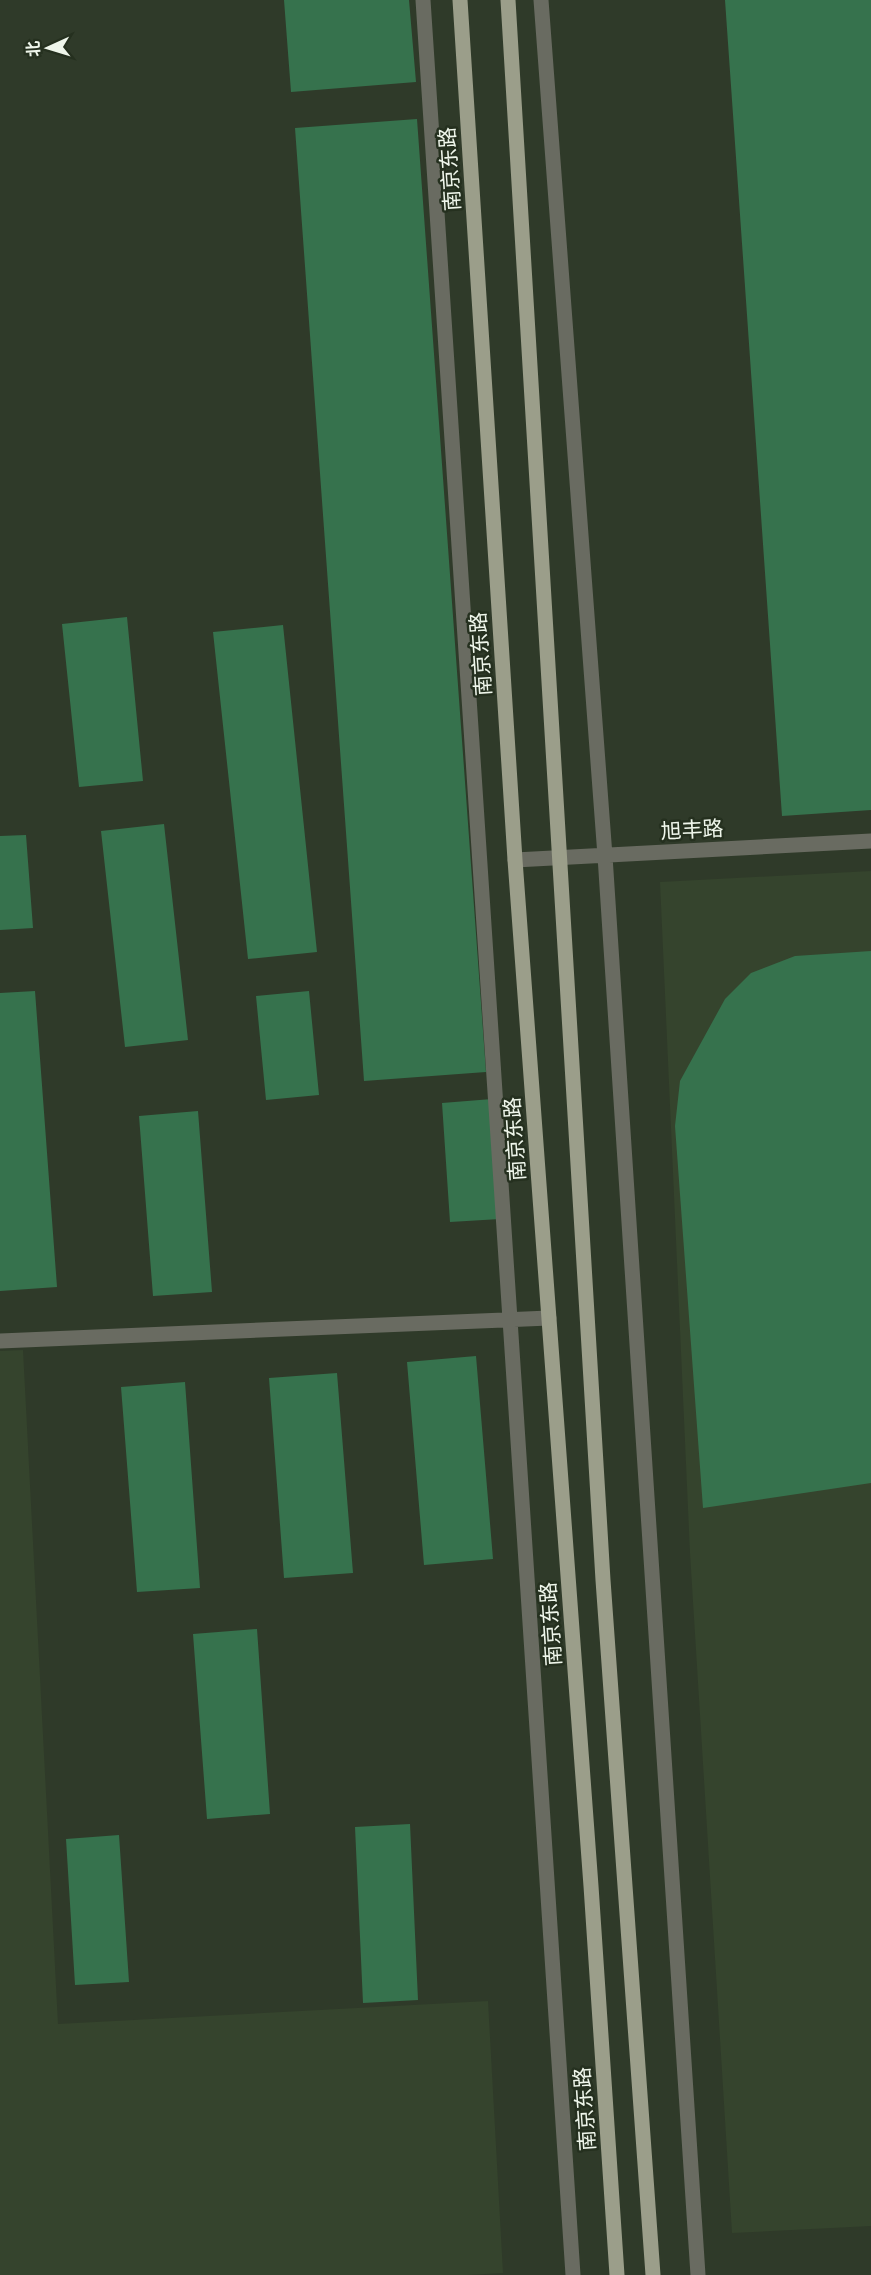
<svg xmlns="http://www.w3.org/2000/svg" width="871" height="2275" font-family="Montserrat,'Noto Sans SC',sans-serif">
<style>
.built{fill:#35442d}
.building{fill:#36724d}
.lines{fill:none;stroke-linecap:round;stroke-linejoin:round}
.minor{stroke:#696b61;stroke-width:15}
.major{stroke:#9b9e8a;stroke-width:15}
.labels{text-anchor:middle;stroke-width:5;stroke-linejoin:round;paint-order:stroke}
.street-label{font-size:21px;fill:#eff6eb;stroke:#25301f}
</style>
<rect width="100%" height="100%" fill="#2f3a29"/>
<path class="built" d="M871,871V2226L732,2233L690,1553L660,882Z
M23,1350L58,2024L488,2001L503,2273L468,2275H0V1351Z"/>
<path class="building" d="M284,0H409L416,82L291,92Z
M725,0H871V810L782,816Z
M417,119L486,1072L364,1081L295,128Z
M127,617L143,781L79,787L62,624Z
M283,625L317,952L248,959L213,632Z
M164,824L188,1040L125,1047L101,831Z
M26,835L33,928L0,930V836Z
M871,951V1483L703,1508L675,1126L680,1081L725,999L751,973L795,956Z
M35,991L57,1287L0,1291V993Z
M309,991L319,1095L266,1100L256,996Z
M492,1099L500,1219L450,1222L442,1103Z
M198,1111L212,1292L153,1296L139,1116Z
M476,1356L493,1559L424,1565L407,1362Z
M337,1373L353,1573L284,1578L269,1378Z
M185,1382L200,1588L137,1592L121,1387Z
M257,1629L270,1814L207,1819L193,1634Z
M410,1824L418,2000L363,2003L355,1827Z
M119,1835L129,1982L75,1985L66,1839Z"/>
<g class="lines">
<path class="minor" d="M423,0L573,2275
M541,0L605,856L698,2275
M515,860L871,841
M0,1341L549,1318"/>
<path class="major" d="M460,0L515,860L591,1886L617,2275
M508,0L603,1580L653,2275"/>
</g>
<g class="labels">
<g class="street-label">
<text transform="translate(450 169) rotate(-94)" y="7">南京东路</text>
<text transform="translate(481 654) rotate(-94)" y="7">南京东路</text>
<text transform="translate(692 830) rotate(-3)" y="7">旭丰路</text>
<text transform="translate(515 1139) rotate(-94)" y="7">南京东路</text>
<text transform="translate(551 1624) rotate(-94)" y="7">南京东路</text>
<text transform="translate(585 2109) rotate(-94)" y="7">南京东路</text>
</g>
</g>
<g transform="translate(48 48) rotate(266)" stroke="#25301f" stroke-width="4.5" paint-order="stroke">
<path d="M0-4.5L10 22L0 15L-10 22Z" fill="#eff6eb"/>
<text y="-9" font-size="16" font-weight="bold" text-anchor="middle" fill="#eff6eb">北</text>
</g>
</svg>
